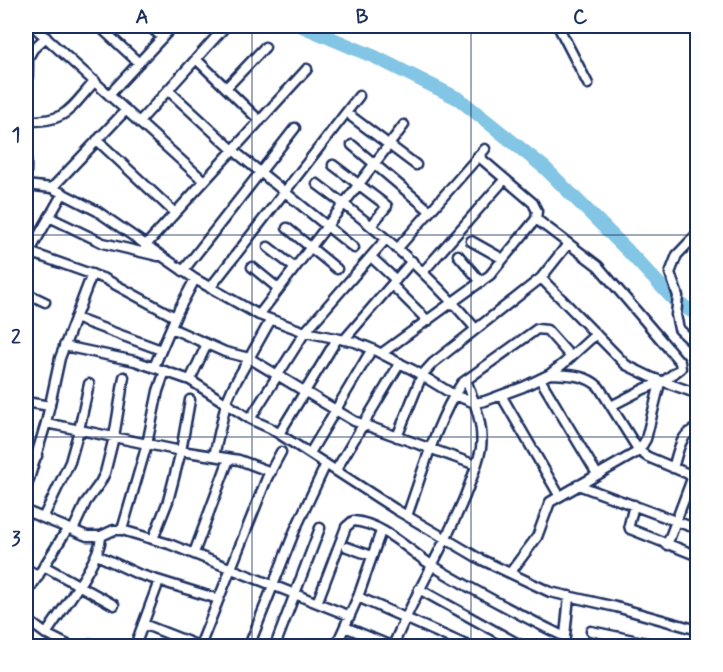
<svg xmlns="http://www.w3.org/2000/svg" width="723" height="672" font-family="Mynerve,sans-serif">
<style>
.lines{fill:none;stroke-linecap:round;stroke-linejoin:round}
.river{stroke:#83c5e4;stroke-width:14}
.minor-casing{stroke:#1b2f5e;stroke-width:13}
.minor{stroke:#fff;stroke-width:8}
.grid{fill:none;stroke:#1b2f5e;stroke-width:1.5;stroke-opacity:0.55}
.neatline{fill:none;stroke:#1b2f5e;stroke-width:2}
.grid-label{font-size:20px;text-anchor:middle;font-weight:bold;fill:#1b2f5e}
</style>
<rect width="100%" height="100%" fill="#fff"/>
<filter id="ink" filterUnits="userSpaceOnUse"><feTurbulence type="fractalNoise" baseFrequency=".0167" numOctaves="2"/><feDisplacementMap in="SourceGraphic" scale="12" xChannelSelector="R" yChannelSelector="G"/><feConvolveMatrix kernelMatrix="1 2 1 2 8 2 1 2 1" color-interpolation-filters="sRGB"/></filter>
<g filter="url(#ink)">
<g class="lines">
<path class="river" d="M302,26L375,57L459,99L545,168L628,251L675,301L698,315"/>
<g class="minor-casing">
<path id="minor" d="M33,26L204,181
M99,26L139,63
M149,26L162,37
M558,26L588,84
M196,59L260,121
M226,88L265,47
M168,90L233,150L354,248
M109,95L173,26
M352,117L416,165
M26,121C67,122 69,110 95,81
M139,122L225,27
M97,140L175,213
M352,145L430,211
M333,165L387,206L371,226
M26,172L28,58L33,49L46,37
M317,184C375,226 429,274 476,329
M26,185L52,188L97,211L195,279L259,315L305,332L355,342L372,349L413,370L454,395L475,403L485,401L523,387L550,374L563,364L596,334
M52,188L126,110
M49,217L103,243L158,256
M536,219L598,266L680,362L681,368L664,381L644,389L611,406
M287,228L337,269
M698,233L677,255L670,273L678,296L676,315L679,329L698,347
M471,241L503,259
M145,246L307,69
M268,247L295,268
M397,249L485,149
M29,252L105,279L175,317
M458,255L481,282
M371,257L396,280
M26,258L63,193
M252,267L279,289
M183,271L295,128
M423,272L505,179
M541,278L626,365L653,378L698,394
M392,285L428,321
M210,288L359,96
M26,293L45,302
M259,315L404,125
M75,318L161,350
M171,328L225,352L249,358L354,421L476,465
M344,340L412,261
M64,346L135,361L190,380L250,419L270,428L395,509L480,559L550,592L616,607L698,630
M382,353L490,275L536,219L537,211L533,203L478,156
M154,367L178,311L195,279
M550,374C567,375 586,374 599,387L639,451L648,457L698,478
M540,379L597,474
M190,380L207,344
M501,395L559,495
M26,402L50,406
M250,419L305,332L386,239
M46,423L181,451L239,460L271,472
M279,434L337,339
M397,437L422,375L433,363L541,278L568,244
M26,453L37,456
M310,453L372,349
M214,456L226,403L233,387L270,321
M673,468C678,453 680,432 698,428
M336,470L400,363
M578,485L689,526
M26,489L46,423L60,358L92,274
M634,505L629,525L630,529L698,556
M26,511L87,536H101L114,530H122L169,544L350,616
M407,516C422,474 437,419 462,383L537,329L547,330L571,357
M43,518L70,462L79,430L89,384
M73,530L86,502L100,483L105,473L114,437L124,377
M122,530L147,444L158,391L165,371
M153,539L168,501L181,451L190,400
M667,545L693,476
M347,547L372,556
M194,553L229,459
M97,555L138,574L218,599
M44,566L114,605
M26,568L38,577
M510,573L537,537L550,502L639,451L646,439L660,383
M419,589L522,646
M26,595L68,528
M358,597L468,646
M317,603L346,527L353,521C383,523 409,551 433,566C476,592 520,615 565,637
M26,619L46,634L70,646
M143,624L199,646
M345,627L391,646
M591,631L661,646
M46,634C60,612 101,560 101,536
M92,644L97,646
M135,646L159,581
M200,646L267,478L281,452
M249,646L295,530L326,464
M275,646L320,528
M336,646L358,597L381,531
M393,646C414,595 444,548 465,496C471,480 478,464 481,448C484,425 474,401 466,380
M564,646L569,596
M618,646L620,637"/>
</g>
<use href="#minor" class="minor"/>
</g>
</g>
<path class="grid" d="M252,26V646M471,26V646M26,235H698M26,437H698"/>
<rect width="723" height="672" fill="none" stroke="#fff" stroke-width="66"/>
<rect x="33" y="33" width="657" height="606" class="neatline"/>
<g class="grid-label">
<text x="142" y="23">A</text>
<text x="362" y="23">B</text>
<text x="580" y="23">C</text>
<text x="16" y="141">1</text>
<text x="16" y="343">2</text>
<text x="16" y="545">3</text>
</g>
</svg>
